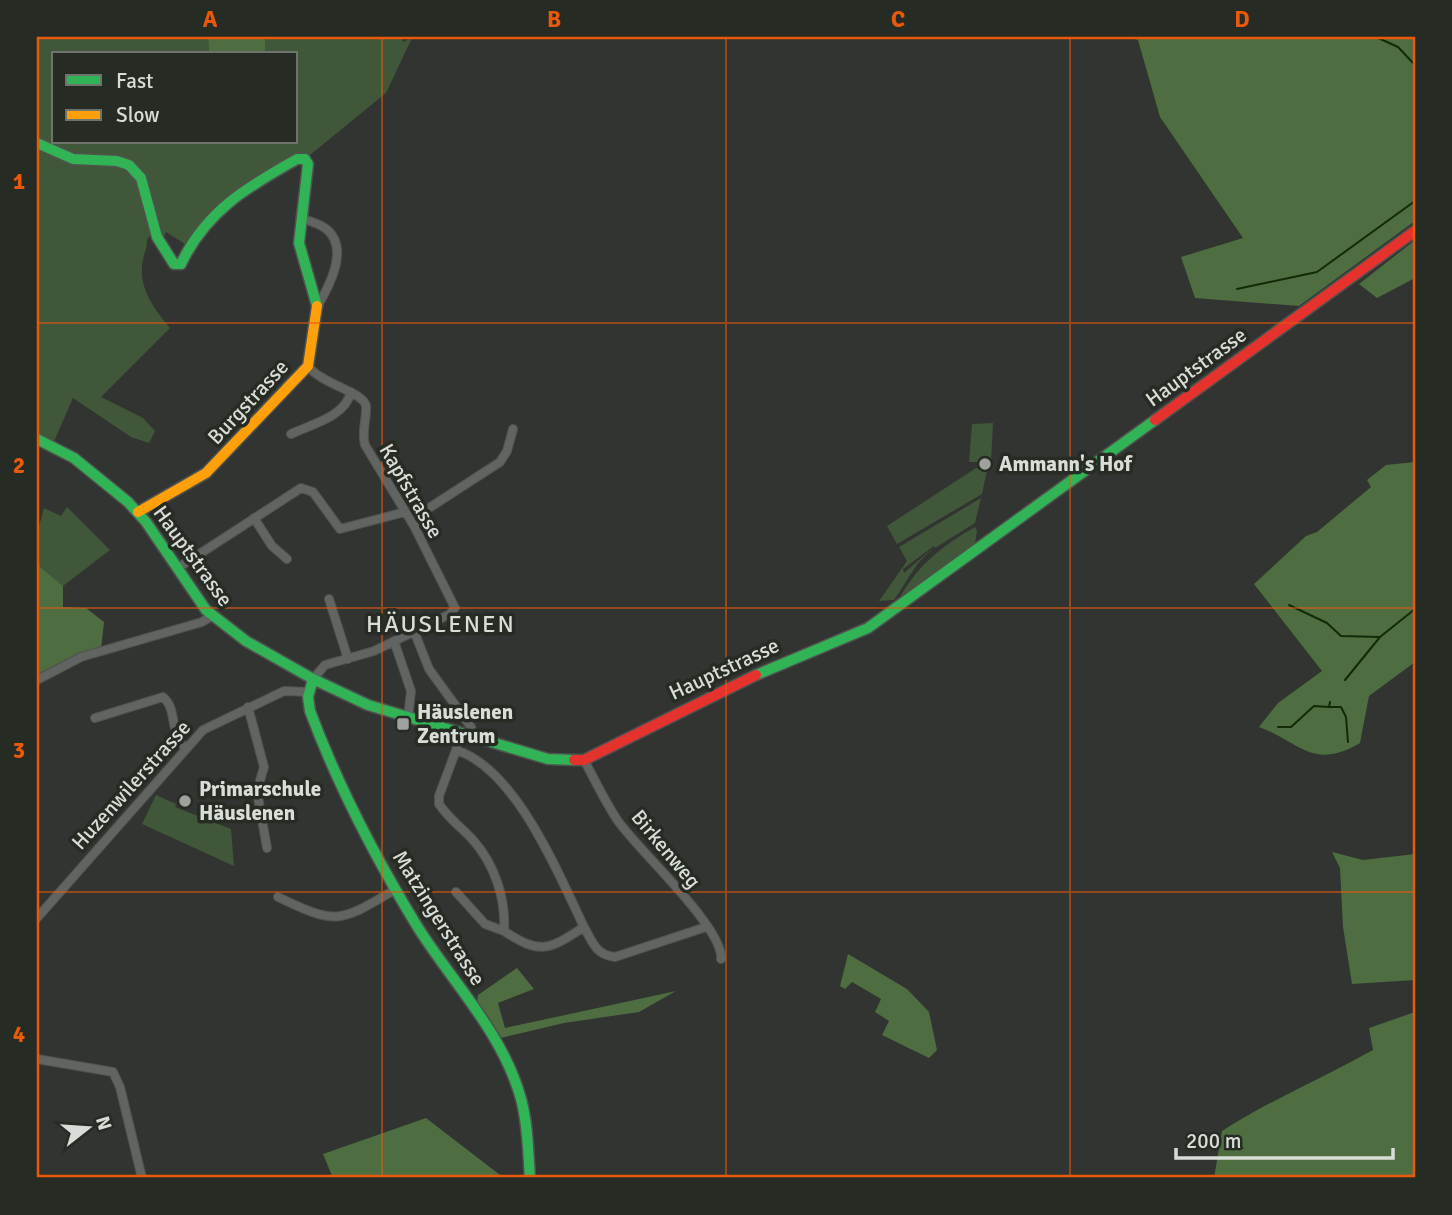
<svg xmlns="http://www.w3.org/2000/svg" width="1452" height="1215" font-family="Signika,sans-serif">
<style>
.green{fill:#415739}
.forest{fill:#4e6d41}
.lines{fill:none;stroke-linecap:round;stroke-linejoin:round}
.stream{stroke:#132a08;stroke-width:2}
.street-casing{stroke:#4f524e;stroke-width:10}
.fast-casing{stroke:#4f524e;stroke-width:13}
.slow-casing{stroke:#4f524e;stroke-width:13}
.jam-casing{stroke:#4f524e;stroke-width:13}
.street{stroke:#616460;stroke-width:8}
.fast{stroke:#30b455;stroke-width:10}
.slow{stroke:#ff9f0a;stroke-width:10}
.jam{stroke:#e5322d;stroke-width:10}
.grid{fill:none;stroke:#e8590c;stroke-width:2;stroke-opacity:0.55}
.poi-dot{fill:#9ea29d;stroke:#262c24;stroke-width:2.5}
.labels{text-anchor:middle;stroke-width:7;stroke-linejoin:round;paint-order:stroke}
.street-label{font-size:21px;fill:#d9ddd8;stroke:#262c24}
.poi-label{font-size:21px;font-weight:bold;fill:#d9ddd8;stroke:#262c24;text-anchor:start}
.quarter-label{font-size:24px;letter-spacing:2px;fill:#d9ddd8;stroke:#262c24}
.neatline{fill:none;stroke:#e8590c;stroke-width:2.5}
.grid-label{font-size:23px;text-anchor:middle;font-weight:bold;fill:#e8590c}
</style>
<rect width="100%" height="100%" fill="#313430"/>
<path class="green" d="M37,37H208L209,54H54V142H296V54H265V37H401L403,42L412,38L386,93L305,159L237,193L188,246L166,232L160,245L157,237L151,235C145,240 148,242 146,249C134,281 150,304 170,328L101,397L143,418L155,431L149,443L131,437L73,398L52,446L37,439Z
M993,423L991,462H969L972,424Z
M976,468L987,470L982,494L897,544L887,526Z
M981,498L975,523L935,548L934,546L903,569L904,573L933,548L918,563L894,600L879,601L907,561L899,547Z
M67,507L110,550L63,586C56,580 47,575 41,568C29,554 40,524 44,508L61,516Z
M975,527L977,531L975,543L900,597C919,564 942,546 975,527Z
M156,795L176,804L175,807L231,829L234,866L142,824Z"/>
<path class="forest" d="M208,37H265V54H209Z
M1129,37H1415V221L1299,306L1195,298L1181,257L1243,238L1160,117L1138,40Z
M1415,240V278L1377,298L1359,284Z
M1415,462V662L1369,696L1360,743C1312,771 1300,742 1259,727L1278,703L1322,671L1254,584L1306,536L1317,532L1371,487L1367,480L1386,465Z
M37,559L40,567L63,586V607L86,608L104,622L101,650L37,680Z
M1332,852L1363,860L1415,854V980L1352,984L1343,927L1340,868Z
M848,954L907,989L929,1012L937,1050L929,1058L882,1035L889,1021L875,1012L881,999L852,982L845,989L840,986Z
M517,968L534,989L498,1003L505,1028L676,991L639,1012L564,1023L501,1038L477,1003L478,995Z
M1415,1012V1178H1214L1222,1131C1270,1100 1323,1078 1373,1050L1369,1028Z
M426,1118L504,1178H333L323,1154Z"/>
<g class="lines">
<path class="stream" d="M1376,37L1398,47L1415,65
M1237,289L1317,272L1415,201
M1289,605L1327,623L1341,636L1380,637L1415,609
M1345,680L1380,637
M1330,702L1329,707H1341L1346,717L1348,742
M1278,727H1291L1314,706L1329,707"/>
<g class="street-casing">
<path id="street" d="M303,219C310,221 319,224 325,228C351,247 329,287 317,307
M308,366C321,384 364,392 366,406C367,420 361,431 365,445L414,526L455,608L450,614L374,651L325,665L313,679
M291,434C312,424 345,417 351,392
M254,518L272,546L287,559
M414,526L426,510L500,462L507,451L513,429
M178,568L301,488L313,492L340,529L405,512
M329,599L348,659
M414,631L429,669L471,727L474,738
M394,641L411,691L408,718
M37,680L81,657L202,622L212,616
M248,707L264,767L257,791L267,848
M95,718L163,697C178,710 168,730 186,749
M456,750C516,769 558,873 584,927C549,950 540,955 504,931C506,899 495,865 473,840C462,828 448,818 439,804V796L462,734
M584,760C595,780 605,802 618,821C638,850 724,928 721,959
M456,892L485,924L504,931
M278,897C338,926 340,922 396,889
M37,918L203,730L284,691L309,692
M584,927C593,943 596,955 615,957L706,927
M37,1059L113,1072L120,1087L142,1178"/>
</g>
<g class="fast-casing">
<path id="fast" d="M37,143L73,159L117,161L129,165L141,178L157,237L174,264H181C206,211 247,187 297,159H305L308,164L299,243L317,306
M37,439L74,458L128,502L146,522L206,610L246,641L313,679L368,705L548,759L574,760
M756,675L868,628L1155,420
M313,679L308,697L310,711C338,786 375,857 417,926C452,982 503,1033 521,1099C528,1124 528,1152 530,1178"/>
</g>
<g class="slow-casing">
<path id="slow" d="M138,512L206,473L308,366L317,306"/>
</g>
<g class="jam-casing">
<path id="jam" d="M1155,420L1415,231
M574,760H584L756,675"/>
</g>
<use href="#street" class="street"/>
<use href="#fast" class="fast"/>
<use href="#slow" class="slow"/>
<use href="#jam" class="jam"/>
</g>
<path class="grid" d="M382,37V1178M726,37V1178M1070,37V1178M37,323H1415M37,608H1415M37,892H1415"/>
<g class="poi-dot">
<circle cx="985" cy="464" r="7"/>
<rect x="396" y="717" width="14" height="14" rx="3.5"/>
<circle cx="185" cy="801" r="7"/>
</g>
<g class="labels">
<g class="street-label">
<text transform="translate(1196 367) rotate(-36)" y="7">Hauptstrasse</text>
<text transform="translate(248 402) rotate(-47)" y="7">Burgstrasse</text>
<text transform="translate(411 491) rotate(60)" y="7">Kapfstrasse</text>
<text transform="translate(193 556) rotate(54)" y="7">Hauptstrasse</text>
<text transform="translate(724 669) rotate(-25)" y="7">Hauptstrasse</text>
<text transform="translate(131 785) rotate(-48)" y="7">Huzenwilerstrasse</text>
<text transform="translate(666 849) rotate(50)" y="7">Birkenweg</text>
<text transform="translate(439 918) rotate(58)" y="7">Matzingerstrasse</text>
</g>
<g class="poi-label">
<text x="999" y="471">Ammann's Hof</text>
<text x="417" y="719">Häuslenen<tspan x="417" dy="24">Zentrum</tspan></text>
<text x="199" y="796">Primarschule<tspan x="199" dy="24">Häuslenen</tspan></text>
</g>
<g class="quarter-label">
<text x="441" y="632">HÄUSLENEN</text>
</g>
</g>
<rect width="1452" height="1215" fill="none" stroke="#262c24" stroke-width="77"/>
<rect x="52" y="52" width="245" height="91" fill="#262c24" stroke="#6e736c" stroke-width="2"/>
<rect x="66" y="75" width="35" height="10" fill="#30b455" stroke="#6e736c" stroke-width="2"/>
<text x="116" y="88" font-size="21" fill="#d9ddd8">Fast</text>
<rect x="66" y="110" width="35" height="10" fill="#ff9f0a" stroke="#6e736c" stroke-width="2"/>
<text x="116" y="122" font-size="21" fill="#d9ddd8">Slow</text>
<g transform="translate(88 1128) rotate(73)" stroke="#262c24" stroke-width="5" paint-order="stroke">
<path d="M0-5L12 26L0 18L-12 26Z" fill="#d9ddd8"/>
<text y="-10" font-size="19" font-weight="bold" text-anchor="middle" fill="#d9ddd8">N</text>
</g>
<path d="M1176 1148v10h217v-10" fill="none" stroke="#d9ddd8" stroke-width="3.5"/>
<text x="1186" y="1148" font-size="21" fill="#d9ddd8" stroke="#262c24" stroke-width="5" paint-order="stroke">200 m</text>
<rect x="38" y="38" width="1376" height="1138" class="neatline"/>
<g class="grid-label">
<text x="210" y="27">A</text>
<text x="554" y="27">B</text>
<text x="898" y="27">C</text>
<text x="1242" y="27">D</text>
<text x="19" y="189">1</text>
<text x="19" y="473">2</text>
<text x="19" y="758">3</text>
<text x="19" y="1042">4</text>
</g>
</svg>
